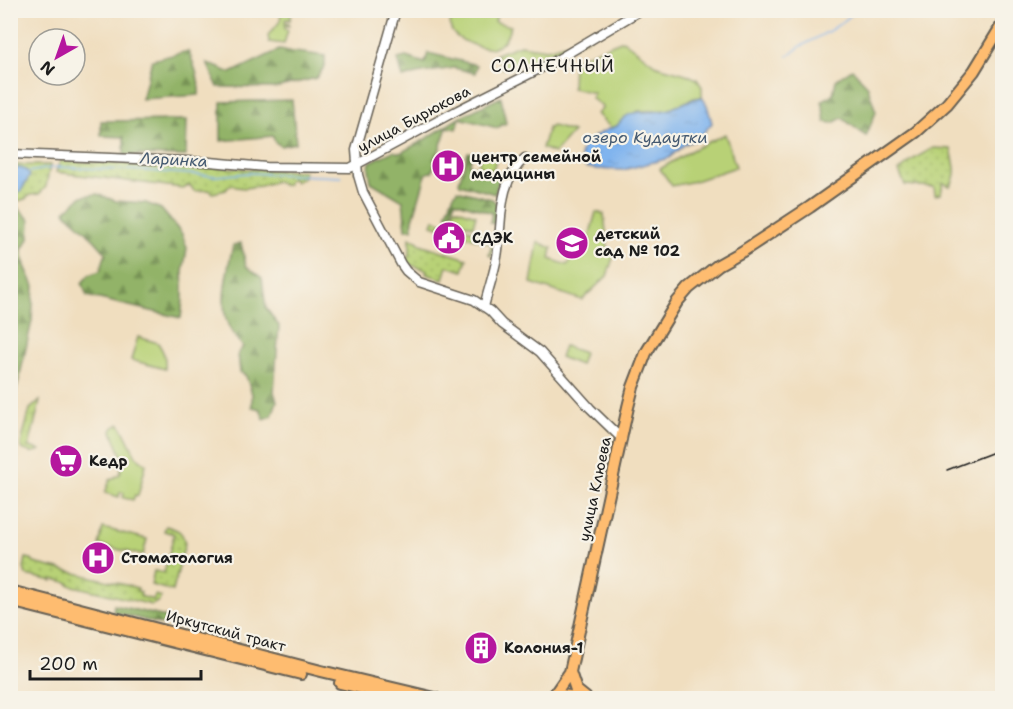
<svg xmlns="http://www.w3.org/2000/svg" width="1013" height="709" font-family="'Shantell Sans',sans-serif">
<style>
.grass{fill:url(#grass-dots);stroke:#6a7649;stroke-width:1.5}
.forest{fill:url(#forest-firs);stroke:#576842;stroke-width:1.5}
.park{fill:#b8d176;stroke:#6a7649;stroke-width:1.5}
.water{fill:url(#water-ripples);stroke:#4e6885;stroke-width:1.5}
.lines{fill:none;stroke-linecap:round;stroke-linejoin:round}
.stream{stroke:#80b4ee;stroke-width:1.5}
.minor-casing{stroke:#666055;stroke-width:11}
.major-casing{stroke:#666055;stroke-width:14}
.minor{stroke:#fff;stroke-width:8}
.major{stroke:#febc70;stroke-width:10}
.rail{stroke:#1c1c1c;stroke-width:1.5}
.labels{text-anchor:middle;stroke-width:4.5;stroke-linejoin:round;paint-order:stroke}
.street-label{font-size:15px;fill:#1c1c1c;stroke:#f7f3e8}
.poi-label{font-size:15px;font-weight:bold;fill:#1c1c1c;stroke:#f7f3e8;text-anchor:start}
.water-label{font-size:16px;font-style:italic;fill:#445970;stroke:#f7f3e8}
.quarter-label{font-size:18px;letter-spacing:1.5px;fill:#1c1c1c;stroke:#f7f3e8}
</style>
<defs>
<pattern id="grass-dots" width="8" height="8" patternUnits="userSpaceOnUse" patternTransform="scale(1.5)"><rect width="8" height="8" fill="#b8d176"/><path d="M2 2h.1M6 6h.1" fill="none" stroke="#9eb366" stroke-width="1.8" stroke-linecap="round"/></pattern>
<pattern id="forest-firs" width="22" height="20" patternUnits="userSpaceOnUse" patternTransform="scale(1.5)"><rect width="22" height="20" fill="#92b367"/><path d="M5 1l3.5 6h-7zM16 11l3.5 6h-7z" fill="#769154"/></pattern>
<pattern id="water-ripples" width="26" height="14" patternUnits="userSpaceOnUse" patternTransform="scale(1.5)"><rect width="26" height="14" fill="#80b4ee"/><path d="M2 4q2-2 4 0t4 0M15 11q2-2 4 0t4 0" fill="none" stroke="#6e9acc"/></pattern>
</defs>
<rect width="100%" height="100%" fill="#f7f3e8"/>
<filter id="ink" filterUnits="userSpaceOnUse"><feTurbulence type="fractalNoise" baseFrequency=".0167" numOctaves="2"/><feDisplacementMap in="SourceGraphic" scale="12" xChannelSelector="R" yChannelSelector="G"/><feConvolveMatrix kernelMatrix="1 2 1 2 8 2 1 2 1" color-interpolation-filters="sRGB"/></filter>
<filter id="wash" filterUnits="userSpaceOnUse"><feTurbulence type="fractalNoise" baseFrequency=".008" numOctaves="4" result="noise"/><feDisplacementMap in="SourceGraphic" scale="24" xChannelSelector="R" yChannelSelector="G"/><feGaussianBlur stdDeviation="1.35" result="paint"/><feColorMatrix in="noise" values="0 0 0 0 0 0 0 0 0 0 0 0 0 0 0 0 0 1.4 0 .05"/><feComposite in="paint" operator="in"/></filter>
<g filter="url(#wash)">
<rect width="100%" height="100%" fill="#f0debf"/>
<path class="grass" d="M591,37L527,64L512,68H502L496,54L520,45L547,49Z
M933,148L951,149C954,163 959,174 950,186L943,183L941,194L935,195L934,187L905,185L899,171L915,158Z
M60,161L304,171V177L295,182L293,179H290L286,185H283L276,181L261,186L244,188L236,187L234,185L229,186L226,190L213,193L209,190L194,191L190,185L183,188L56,172Z
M10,165H50L46,187L39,194L31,195L25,199L11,203Z
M434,219L451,226L452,224L496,238L491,256L489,255L492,244L432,225Z
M410,238L417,241L420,244L467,259L463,271L447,266L443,279L426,274L427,270L407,264L406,261L410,252Z
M40,401L29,447L40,450C34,454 26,452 21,448V443L30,409Z
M166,526C178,530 182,530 185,543L173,591L151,585L154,571L164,573L174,534L164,531Z
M26,558L31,559L34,563L138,588L137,591L141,592L140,596L153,600L155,595L161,597L159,601L152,605L69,585V583L53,579L52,581L26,575L24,568Z"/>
<path class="forest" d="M279,50L325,56V66L316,78L275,88L218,87L207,63L231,73Z
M188,51C195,65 200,79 199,95L142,99L152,60Z
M428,53L477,65L475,73L454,68L416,74L403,78L398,59L406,57L425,63Z
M852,69L867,85L876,112L866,136L842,118L833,123L825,122L822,101L833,94L836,80Z
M501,97L506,123L497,128L460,118L456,129L447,127L432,172L427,173L425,178L413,219L412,229H406L403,201L371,182L369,169L370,162L393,151L400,153L424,140L462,116Z
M292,100L296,143L281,146L274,141L273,136L221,141V102Z
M187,120L186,156L124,155V137L101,136V121Z
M468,152L473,153L469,165L501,174L495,194L460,184L459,182Z
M457,190L492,199L497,204L495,224L490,223L492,213L455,201L450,216L446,215L453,196Z
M97,194L116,201L146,203L161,209L182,234L187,248L183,272V299L181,318L87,296L82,283L89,275L100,271L106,253L87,232L71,218L65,211L82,196Z
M16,206L30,220L29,239L22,249L25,266L34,286L32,321L18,384L11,406L10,209Z
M241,243L246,266L262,278L266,308L279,326L274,392L277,401L272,416L264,419L260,409L252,407V394L246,376L240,372L238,353L243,347C239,341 232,334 229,327C218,304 228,269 233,245Z
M114,605L166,617L164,625L113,612Z"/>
<path class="park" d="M453,10L498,11L495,22L511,26C508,34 505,42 498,46C487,52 455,41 451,29C449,23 451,17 453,10Z
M279,11H292L290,20L286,19L285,22L289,23V26L285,25V29L288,30L284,44L269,42L268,35C274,28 285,20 279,11Z
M623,40L657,66L686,74L697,79L702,87V97L694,98L668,110L638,111L617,126L611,128L597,114L603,107L591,98L594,93L572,88L573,60Z
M553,126L573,132L554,153L542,148L548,128Z
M725,134L736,167L695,181L672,186L660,169L692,150Z
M481,155L496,159L493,170L478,166Z
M455,208L476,215L473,226L451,219Z
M596,212L604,214L608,249L615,252L607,276L582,300L531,283L538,242L552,248L550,259L567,265L587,244Z
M138,337L158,343C164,352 166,358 165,369L131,360Z
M564,346L584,353L580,365L560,357Z
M120,424L136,456L146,464L138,496L135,495L133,500L123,498L124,493L120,492L119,497L105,493L110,480L120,474L123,460L112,431L114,427Z
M103,528L147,539L143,555L99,545Z"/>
<path class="water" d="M702,97L707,105L712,123L698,139L685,144L669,158L623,170L595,169L585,167C583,162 579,158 581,152C584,140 606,129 617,126C631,104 651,116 670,109C681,105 690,99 702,97Z
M16,168C23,168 27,169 30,176L21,191L17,192L15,189L11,192V170Z"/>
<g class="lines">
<path class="stream" d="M788,56C793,53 798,47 803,45C822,35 841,26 856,10
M28,172L58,167L148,171L216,176L248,173L342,177"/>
</g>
</g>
<g filter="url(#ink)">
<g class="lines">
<g class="minor-casing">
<path id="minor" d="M396,10L356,150L358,175L363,192L401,264L406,271L419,282L474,300L490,311L502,324L540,352L590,408L622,439
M11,154L210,162L266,167L350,168L458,110L555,61L641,10
M484,307C488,290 494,274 497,257C503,223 496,183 525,158"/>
</g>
<g class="major-casing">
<path id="major" d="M10,591L321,671L435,698
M10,601L301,674
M570,672L576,690L586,698
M340,683L402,698
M552,698L570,672L628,407L633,387L646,353L677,302L689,288L718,265L743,251L810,207L916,132L947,104L974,71L1002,25
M552,698L562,695L583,698"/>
</g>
<use href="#minor" class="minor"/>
<use href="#major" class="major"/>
<path class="rail" d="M947,470L994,452L1002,451"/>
</g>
</g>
<defs>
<g id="hospital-disc" transform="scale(1.725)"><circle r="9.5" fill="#b5179e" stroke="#f7f3e8"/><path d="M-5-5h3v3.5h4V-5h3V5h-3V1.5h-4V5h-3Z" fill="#fff"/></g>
<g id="civic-disc" transform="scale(1.725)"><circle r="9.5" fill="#b5179e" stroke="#f7f3e8"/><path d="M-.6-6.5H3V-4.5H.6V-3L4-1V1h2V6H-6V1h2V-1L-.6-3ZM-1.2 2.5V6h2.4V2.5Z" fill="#fff"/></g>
<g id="school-disc" transform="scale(1.725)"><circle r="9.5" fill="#b5179e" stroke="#f7f3e8"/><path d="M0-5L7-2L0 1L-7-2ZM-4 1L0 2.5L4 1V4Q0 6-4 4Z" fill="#fff"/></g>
<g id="supermarket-disc" transform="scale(1.725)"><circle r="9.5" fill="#b5179e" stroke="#f7f3e8"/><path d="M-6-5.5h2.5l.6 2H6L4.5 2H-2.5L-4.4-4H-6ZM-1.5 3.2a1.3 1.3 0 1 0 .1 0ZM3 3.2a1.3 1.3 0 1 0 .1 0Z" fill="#fff"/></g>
<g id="building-disc" transform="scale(1.725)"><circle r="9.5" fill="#b5179e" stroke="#f7f3e8"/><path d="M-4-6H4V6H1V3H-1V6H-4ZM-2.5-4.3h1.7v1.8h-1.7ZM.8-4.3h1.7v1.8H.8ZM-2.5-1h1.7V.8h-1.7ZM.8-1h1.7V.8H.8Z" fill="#fff"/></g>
</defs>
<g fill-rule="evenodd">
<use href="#hospital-disc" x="448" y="166"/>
<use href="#civic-disc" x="449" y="238"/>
<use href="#school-disc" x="572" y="243"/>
<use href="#supermarket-disc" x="66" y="461"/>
<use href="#hospital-disc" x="98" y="558"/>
<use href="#building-disc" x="481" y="648"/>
</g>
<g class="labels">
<g class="street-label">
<text transform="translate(414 119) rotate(-28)" y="5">улица Бирюкова</text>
<text transform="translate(595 489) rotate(-78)" y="5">улица Клюева</text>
<text transform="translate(226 631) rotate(15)" y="5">Иркутский тракт</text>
</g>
<g class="poi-label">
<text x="471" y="162">центр семейной<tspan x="471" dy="17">медицины</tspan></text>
<text x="595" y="239">детский<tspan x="595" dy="17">сад № 102</tspan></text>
<text x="472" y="243">СДЭК</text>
<text x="89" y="466">Кедр</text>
<text x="121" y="563">Стоматология</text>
<text x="504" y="653">Колония-1</text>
</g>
<g class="water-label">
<text x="645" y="143">озеро Кудаутки</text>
<text transform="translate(174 159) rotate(3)" y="6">Ларинка</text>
</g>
<g class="quarter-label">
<text x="553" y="72">СОЛНЕЧНЫЙ</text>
</g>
</g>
<rect width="1013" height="709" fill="none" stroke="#f7f3e8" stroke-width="36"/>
<g transform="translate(57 57) rotate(220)"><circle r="28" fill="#f7f3e8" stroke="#9f9d96" stroke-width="1.5"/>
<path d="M0-4.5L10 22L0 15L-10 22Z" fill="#b5179e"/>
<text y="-9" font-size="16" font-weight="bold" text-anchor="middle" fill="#1c1c1c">N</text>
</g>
<path d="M30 670v9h171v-9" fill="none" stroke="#1c1c1c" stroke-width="3"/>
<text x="39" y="670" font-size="18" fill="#1c1c1c" stroke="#f7f3e8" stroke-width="4.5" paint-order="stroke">200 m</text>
</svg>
